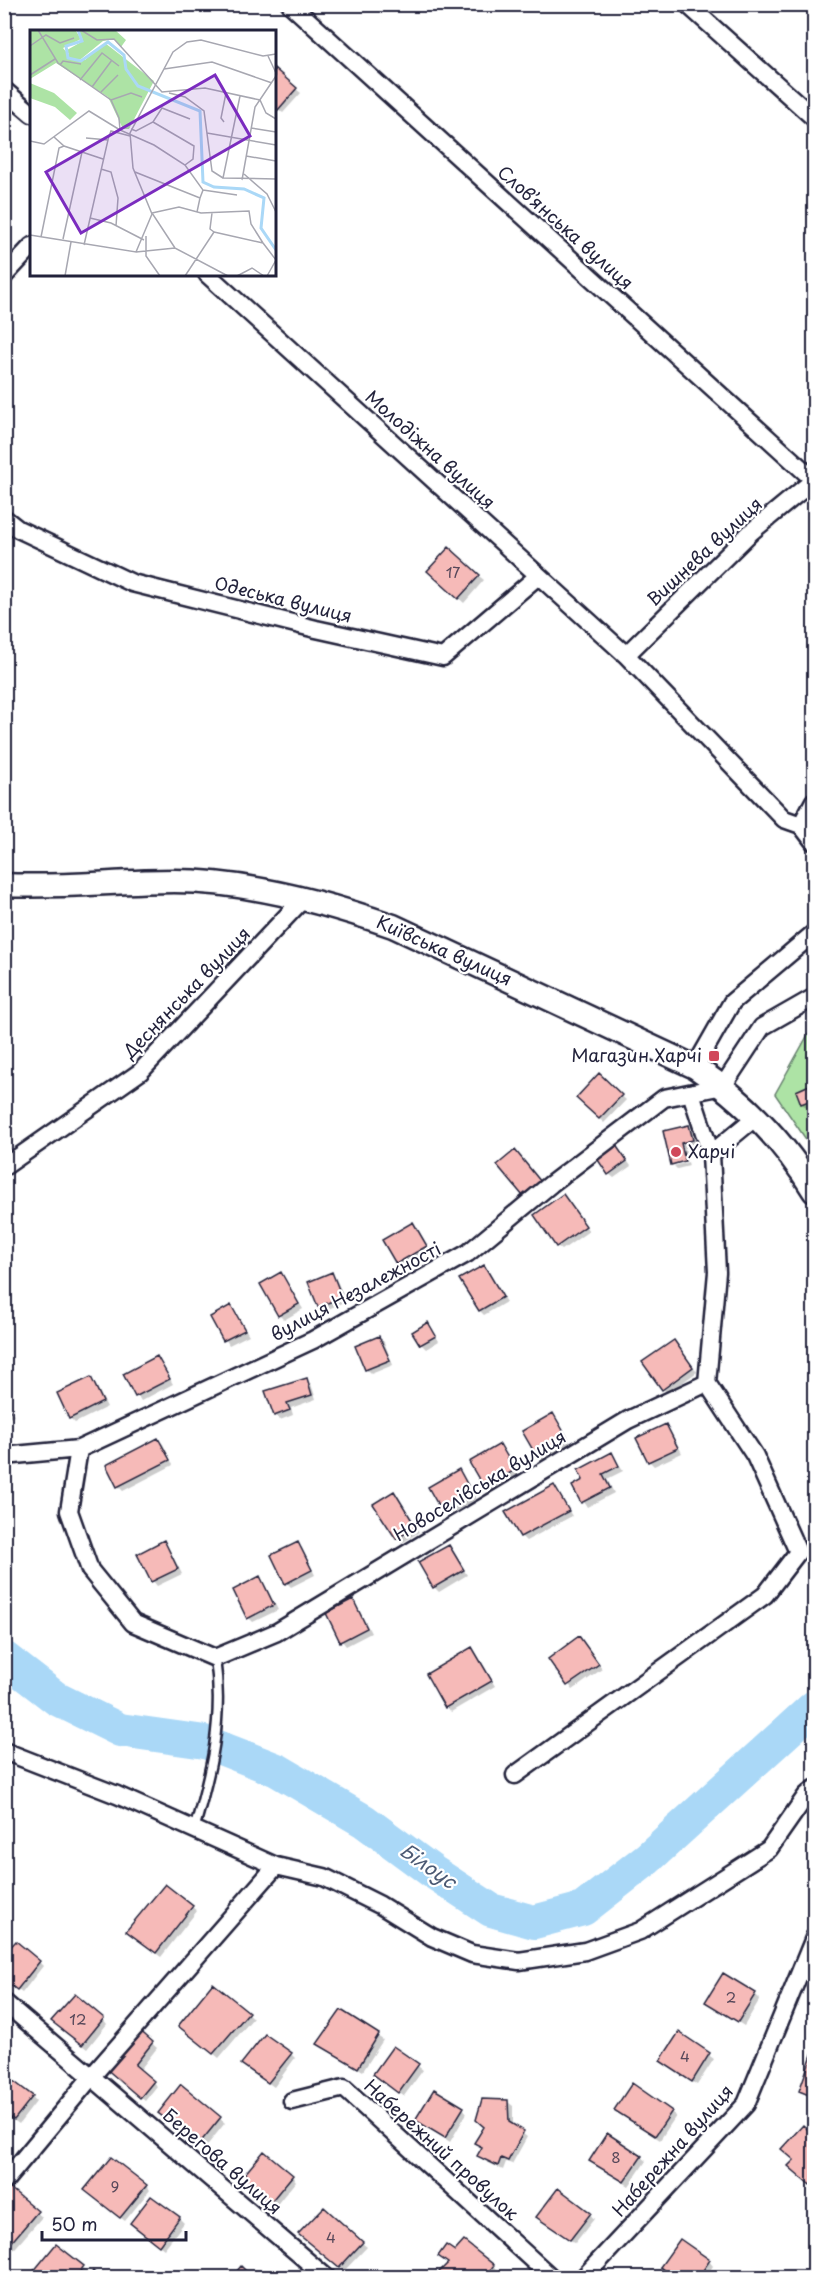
<svg xmlns="http://www.w3.org/2000/svg" width="819" height="2282" font-family="'Playpen Sans',sans-serif">
<style>
.garden{fill:#ade3a5;stroke:#688270;stroke-width:1.5}
.shadow{fill:#0003}
.lines{fill:none;stroke-linecap:round;stroke-linejoin:round}
.river{stroke:#aad8f7;stroke-width:34}
.building{fill:#f6bab8;stroke:#22223b;stroke-width:1.5}
.lane-casing{stroke:#22223b;stroke-width:13}
.street-casing{stroke:#22223b;stroke-width:21}
.secondary-casing{stroke:#22223b;stroke-width:27}
.lane{stroke:#fff;stroke-width:8}
.street{stroke:#fff;stroke-width:16}
.secondary{stroke:#fff;stroke-width:22}
.poi-dot{fill:#d1495b;stroke:#fff;stroke-width:2}
.labels{text-anchor:middle;stroke-width:4.5;stroke-linejoin:round;paint-order:stroke}
.number-label{font-size:15px;fill:#57485a}
.street-label{font-size:18px;fill:#22223b;stroke:#fff}
.poi-label{font-size:18px;fill:#22223b;stroke:#fff;text-anchor:end}
.water-label{font-size:20px;font-style:italic;fill:#4b5973;stroke:#fff}
.inset-river{fill:none;stroke:#aad8f7;stroke-width:3}
.inset-road{fill:none;stroke:#a7a7b1;stroke-width:1.5}
.view{fill:#7b2cbf;fill-opacity:0.15;stroke:#7b2cbf;stroke-width:3}
.inset-edge{fill:none;stroke:#22223b;stroke-width:3}
</style>
<rect width="100%" height="100%" fill="#fff"/>
<filter id="ink" filterUnits="userSpaceOnUse"><feTurbulence type="fractalNoise" baseFrequency=".0167" numOctaves="2"/><feDisplacementMap in="SourceGraphic" scale="12" xChannelSelector="R" yChannelSelector="G"/><feConvolveMatrix kernelMatrix="1 2 1 2 8 2 1 2 1" color-interpolation-filters="sRGB"/></filter>
<g filter="url(#ink)">
<path class="garden" d="M809,1033L814,1035V1151L775,1094Z"/>
<path class="shadow" d="M296,89L301,93L283,113L274,106Z
M429,571L479,576L484,580L464,603Z
M599,1075L626,1100L604,1123L578,1098Z
M814,1085V1105L807,1108L802,1104L797,1092Z
M689,1127L693,1131L697,1145L685,1148L688,1159L673,1163V1165L665,1132Z
M619,1150L631,1166L614,1178L609,1174Z
M688,1162L689,1166L677,1169L674,1166Z
M563,1196L589,1231L562,1250L557,1246Z
M413,1224L430,1251L402,1268L397,1263Z
M483,1267L506,1302L484,1315L480,1311Z
M281,1274L303,1309L284,1320L279,1315Z
M331,1274L336,1279L346,1301L324,1311L319,1306Z
M231,1307L249,1335L229,1345L212,1317Z
M428,1324L439,1341L426,1349L421,1344Z
M379,1337L384,1342L393,1365L371,1374L367,1370L357,1347Z
M678,1346L697,1372L668,1393L663,1389Z
M157,1358L173,1384L141,1401L125,1375Z
M91,1379L95,1383L107,1407L75,1423L70,1418Z
M306,1379L311,1384L316,1399L291,1408L293,1415L280,1420L275,1415Z
M4,1396L14,1416L4,1420Z
M553,1415L571,1444L542,1461L538,1456Z
M666,1426L670,1430L682,1453L654,1466L649,1461Z
M158,1439L163,1444L173,1465L123,1491L118,1486Z
M500,1446L519,1475L490,1491L485,1487Z
M612,1454L623,1471L607,1479L614,1493L587,1507L574,1486L585,1481Z
M458,1471L477,1500L448,1516L430,1487Z
M554,1487L572,1516L526,1541L521,1536Z
M394,1493L419,1532L402,1543L397,1538Z
M164,1542L168,1547L182,1574L157,1586L153,1581L139,1555Z
M297,1543L302,1548L315,1575L291,1587L287,1583Z
M449,1546L467,1575L439,1592L434,1587Z
M259,1578L264,1583L278,1610L253,1622L249,1618Z
M352,1601L357,1606L371,1633L346,1646L342,1641Z
M584,1643L602,1669L573,1690L550,1659Z
M472,1649L495,1686L451,1712L447,1707Z
M192,1907L197,1911L161,1957L132,1936Z
M39,1962L43,1966L22,1993L4,1979Z
M213,1985L253,2018L219,2058L185,2030Z
M755,1994L760,1999L744,2026L707,2002Z
M341,2012L383,2040L363,2071L319,2044Z
M103,2019L107,2024L87,2049L58,2026Z
M137,2030L157,2048L139,2071L157,2086L145,2101L111,2072Z
M679,2034L714,2059L697,2085L667,2065Z
M394,2048L423,2070L404,2096L380,2079Z
M814,2053V2099L806,2095L801,2091Z
M291,2054L295,2058L274,2087L248,2068Z
M182,2086L225,2123L205,2148L165,2117Z
M32,2097L36,2102L19,2124L4,2113Z
M508,2102L513,2106V2126L527,2137L512,2164L506,2162L503,2170L483,2160L479,2156L483,2148L476,2143Z
M463,2108L467,2113L450,2142L417,2120Z
M615,2110L671,2112L676,2116L660,2140Z
M803,2127L814,2137V2188L795,2171Z
M641,2157L646,2161L629,2186L596,2165Z
M292,2176L296,2181L274,2208L246,2185Z
M146,2186L150,2190L125,2221L90,2194Z
M10,2190L42,2217L4,2261V2197Z
M590,2214L594,2219L575,2243L543,2221Z
M179,2218L184,2223L164,2249L137,2228Z
M305,2239L362,2243L367,2247L344,2271Z
M455,2253L493,2266L498,2270L492,2278H446L449,2264Z
M709,2261L713,2266L705,2278H675Z
M83,2268L87,2272L83,2278H30Z"/>
<g class="lines">
<path class="river" d="M4,1658L57,1699L120,1730L205,1742L277,1770L364,1821L433,1872L491,1910L534,1922L583,1909L647,1859L814,1707"/>
</g>
<path class="building" d="M274,68L297,88L278,110L274,107Z
M449,547L480,575L458,599L427,571Z
M599,1073L622,1095L599,1119L576,1098Z
M814,1083V1099L801,1104L796,1091Z
M689,1125L693,1140L681,1143L685,1161L671,1165L663,1131Z
M615,1144L627,1161L608,1175L596,1157Z
M515,1150L541,1182L523,1196L497,1165Z
M563,1194L586,1226L556,1247L534,1215Z
M413,1222L427,1246L396,1264L382,1240Z
M484,1265L503,1297L479,1311L459,1279Z
M281,1272L299,1304L278,1316L260,1284Z
M332,1272L342,1297L318,1307L308,1282Z
M231,1305L245,1330L223,1341L210,1317Z
M428,1322L436,1336L420,1345L412,1332Z
M379,1336L390,1360L365,1370L355,1346Z
M674,1340L693,1367L662,1390L642,1362Z
M157,1356L170,1379L135,1397L123,1374Z
M91,1377L103,1402L69,1419L57,1393Z
M307,1378L312,1395L287,1403L290,1410L274,1416L265,1391Z
M4,1399L10,1411L4,1414Z
M553,1413L568,1439L537,1457L522,1431Z
M666,1424L678,1448L648,1462L636,1438Z
M158,1438L170,1460L117,1487L106,1465Z
M500,1444L515,1470L484,1488L469,1462Z
M612,1452L619,1466L603,1474L610,1488L581,1503L572,1486L583,1480L578,1470Z
M459,1469L473,1495L442,1512L428,1487Z
M554,1485L569,1511L520,1537L505,1512Z
M394,1491L416,1527L396,1539L373,1504Z
M164,1540L178,1569L151,1582L137,1554Z
M298,1542L312,1570L285,1584L271,1555Z
M449,1545L464,1570L433,1588L418,1562Z
M260,1576L274,1605L247,1619L233,1590Z
M353,1599L367,1628L340,1642L326,1613Z
M579,1636L599,1664L567,1686L548,1659Z
M472,1647L492,1681L445,1708L426,1674Z
M165,1884L193,1906L156,1953L126,1931Z
M16,1941L40,1961L17,1990L4,1980V1954Z
M723,1973L756,1993L738,2022L705,2002Z
M213,1983L249,2012L213,2054L178,2026Z
M75,1994L104,2018L82,2045L51,2021Z
M341,2010L379,2034L358,2068L317,2044Z
M137,2028L153,2042L135,2065L154,2081L140,2098L104,2067Z
M679,2032L710,2053L692,2082L660,2061Z
M265,2034L292,2053L268,2083L241,2064Z
M393,2046L419,2064L398,2093L373,2074Z
M814,2049V2097L799,2091Z
M4,2074L33,2096L14,2120L4,2113Z
M632,2083L672,2111L655,2136L614,2110Z
M181,2084L221,2117L199,2144L158,2113Z
M434,2089L464,2107L445,2138L415,2120Z
M482,2099L508,2100L509,2122L524,2131L508,2161L501,2158L498,2166L477,2156L482,2147L474,2143L484,2127L476,2120Z
M803,2125L814,2135V2179L810,2185L788,2166L794,2160L781,2149Z
M607,2133L642,2156L624,2182L589,2161Z
M264,2151L293,2175L269,2204L239,2181Z
M111,2157L147,2185L120,2218L84,2190Z
M10,2188L38,2211L4,2251V2194Z
M558,2188L591,2213L570,2240L536,2217Z
M151,2196L180,2217L159,2246L130,2223Z
M324,2207L363,2242L339,2268L298,2234Z
M680,2239L710,2260L698,2278H675L660,2267Z
M464,2241L494,2265L484,2278H445L439,2272L448,2263L438,2256L446,2245L455,2251Z
M56,2244L84,2266L75,2278H28Z
M241,2266L253,2278H231Z
M93,2271L100,2278H88Z"/>
<g class="lines">
<g class="lane-casing">
<path id="lane" d="M194,1830C211,1771 224,1720 215,1658"/>
</g>
<g class="street-casing">
<path id="street" d="M290,4L814,480
M687,4L814,118
M4,90L32,114
M207,274L626,655L784,819L801,825L814,801
M4,276L32,246
M4,518L18,529L132,583L316,629L443,657L538,576
M626,655L751,532L814,480
M801,825L814,842
M695,1067L732,1002L814,933
M691,1093L711,1154
M4,1167L140,1072L303,899
M79,1449L69,1511L90,1570L133,1623L215,1658L277,1632L628,1420L707,1383
M4,1456L79,1449L313,1340L468,1253L551,1184L664,1098L723,1086L762,1027L811,999L814,1001
M4,1751L117,1795L276,1866L324,1877L380,1905L432,1937L472,1954L519,1961L585,1951L640,1931L769,1849L806,1796L814,1789
M515,1775L765,1595L798,1552L755,1456L707,1383L717,1272L711,1154L757,1116
M4,2002L327,2278
M292,2101L344,2088L552,2278
M4,2182L92,2076L276,1866
M583,2278L746,2104L814,1938"/>
</g>
<g class="secondary-casing">
<path id="secondary" d="M4,885C61,888 117,881 174,881C244,881 327,903 393,926L695,1067C745,1101 783,1140 814,1191"/>
</g>
<use href="#lane" class="lane"/>
<use href="#street" class="street"/>
<use href="#secondary" class="secondary"/>
</g>
</g>
<g class="poi-dot">
<rect x="708" y="1050" width="12" height="12" rx="3"/>
<circle cx="676" cy="1152" r="6"/>
</g>
<g class="labels">
<g class="number-label">
<text x="453" y="578">17</text>
<text x="731" y="2003">2</text>
<text x="78" y="2025">12</text>
<text x="685" y="2062">4</text>
<text x="616" y="2163">8</text>
<text x="115" y="2192">9</text>
<text x="331" y="2243">4</text>
</g>
<g class="street-label">
<text transform="translate(565 228) rotate(42)" y="6">Словʼянська вулиця</text>
<text transform="translate(430 450) rotate(42)" y="6">Молодіжна вулиця</text>
<text transform="translate(705 552) rotate(-43)" y="6">Вишнева вулиця</text>
<text transform="translate(283 600) rotate(14)" y="6">Одеська вулиця</text>
<text transform="translate(444 951) rotate(24)" y="6">Київська вулиця</text>
<text transform="translate(187 993) rotate(-46)" y="6">Деснянська вулиця</text>
<text transform="translate(356 1292) rotate(-28)" y="6">вулиця Незалежності</text>
<text transform="translate(480 1486) rotate(-31)" y="6">Новоселівська вулиця</text>
<text transform="translate(441 2150) rotate(42)" y="6">Набережний провулок</text>
<text transform="translate(673 2151) rotate(-48)" y="6">Набережна вулиця</text>
<text transform="translate(222 2162) rotate(41)" y="6">Берегова вулиця</text>
</g>
<g class="poi-label">
<text x="702" y="1062">Магазин Харчі</text>
<text x="688" y="1158" text-anchor="start">Харчі</text>
</g>
<g class="water-label">
<text transform="translate(428 1866) rotate(35)" y="7">Білоус</text>
</g>
</g>
<g transform="translate(30 30)">
<rect width="246" height="246" fill="#fff"/>
<path d="M0,53L24,63L47,83L40,90L25,77L0,68Z" fill="#ade3a5"/>
<path d="M0,0L46,1L51,9L33,18L39,25L37,20L53,11L49,0H85L96,10L91,17L84,9L73,11L51,29H42L55,30L75,13L124,51L99,99H93L78,67L26,33L0,49Z" fill="#ade3a5"/>
<path class="inset-river" d="M48,0L52,11L36,16L38,28L51,31L78,12L94,25L96,39L108,56L170,81L173,152L184,157L214,159L234,168L231,198L246,220"/>
<path class="inset-road" d="M8,0L28,33L81,70L89,88L90,100L124,115L155,135L173,160L170,168M51,0L67,10L84,9L132,62L175,58L230,70L236,83L246,89M0,16L16,5L30,13L44,8M238,26L246,43M30,35L33,31L51,34M134,39L182,32L242,53M0,45L25,29M50,50L72,23L89,36M62,57L82,30M71,62L88,45M139,63L155,67L174,81L182,141L193,148M210,66L193,148L246,149M81,70L101,63L112,67M123,92L164,116L163,129L155,135M194,92L191,88L196,63M221,98L246,102M101,99L106,101L123,92L132,78L160,89M177,103L246,115M24,107L34,116L73,129M78,109L81,101L100,106M0,111L14,114L59,81L90,100M216,126L246,131M71,139L81,142L88,168L86,196M105,142L170,168L167,182M214,144L237,164L246,182M212,150L225,77L246,46M173,160L207,165M182,183L180,199L184,202M60,188L81,193L114,210M184,202L233,213L246,230L237,246M0,205L106,222L122,184L103,138L100,103L143,22L157,12L171,10L233,26L246,24M116,206V226L130,246M11,207L29,118L34,116M33,209L52,122M54,215L78,110L56,108M145,218L122,183L149,177L171,183L219,181L221,194L233,213M106,222L145,218L198,246M35,246L41,212M155,246L184,202M207,246L222,238L234,246"/>
<path class="view" d="M185,45L220,106L51,203L16,142Z"/>
<rect width="246" height="246" class="inset-edge"/>
</g>
<rect width="819" height="2282" fill="none" stroke="#fff" stroke-width="24"/>
<rect x="12" y="12" width="795" height="2258" fill="none" stroke="#22223b" stroke-width="2" filter="url(#ink)"/>
<path d="M42 2231v9h144v-9" fill="none" stroke="#22223b" stroke-width="3"/>
<text x="51" y="2231" font-size="18" fill="#22223b" stroke="#ffffff" stroke-width="4.5" paint-order="stroke">50 m</text>
</svg>
